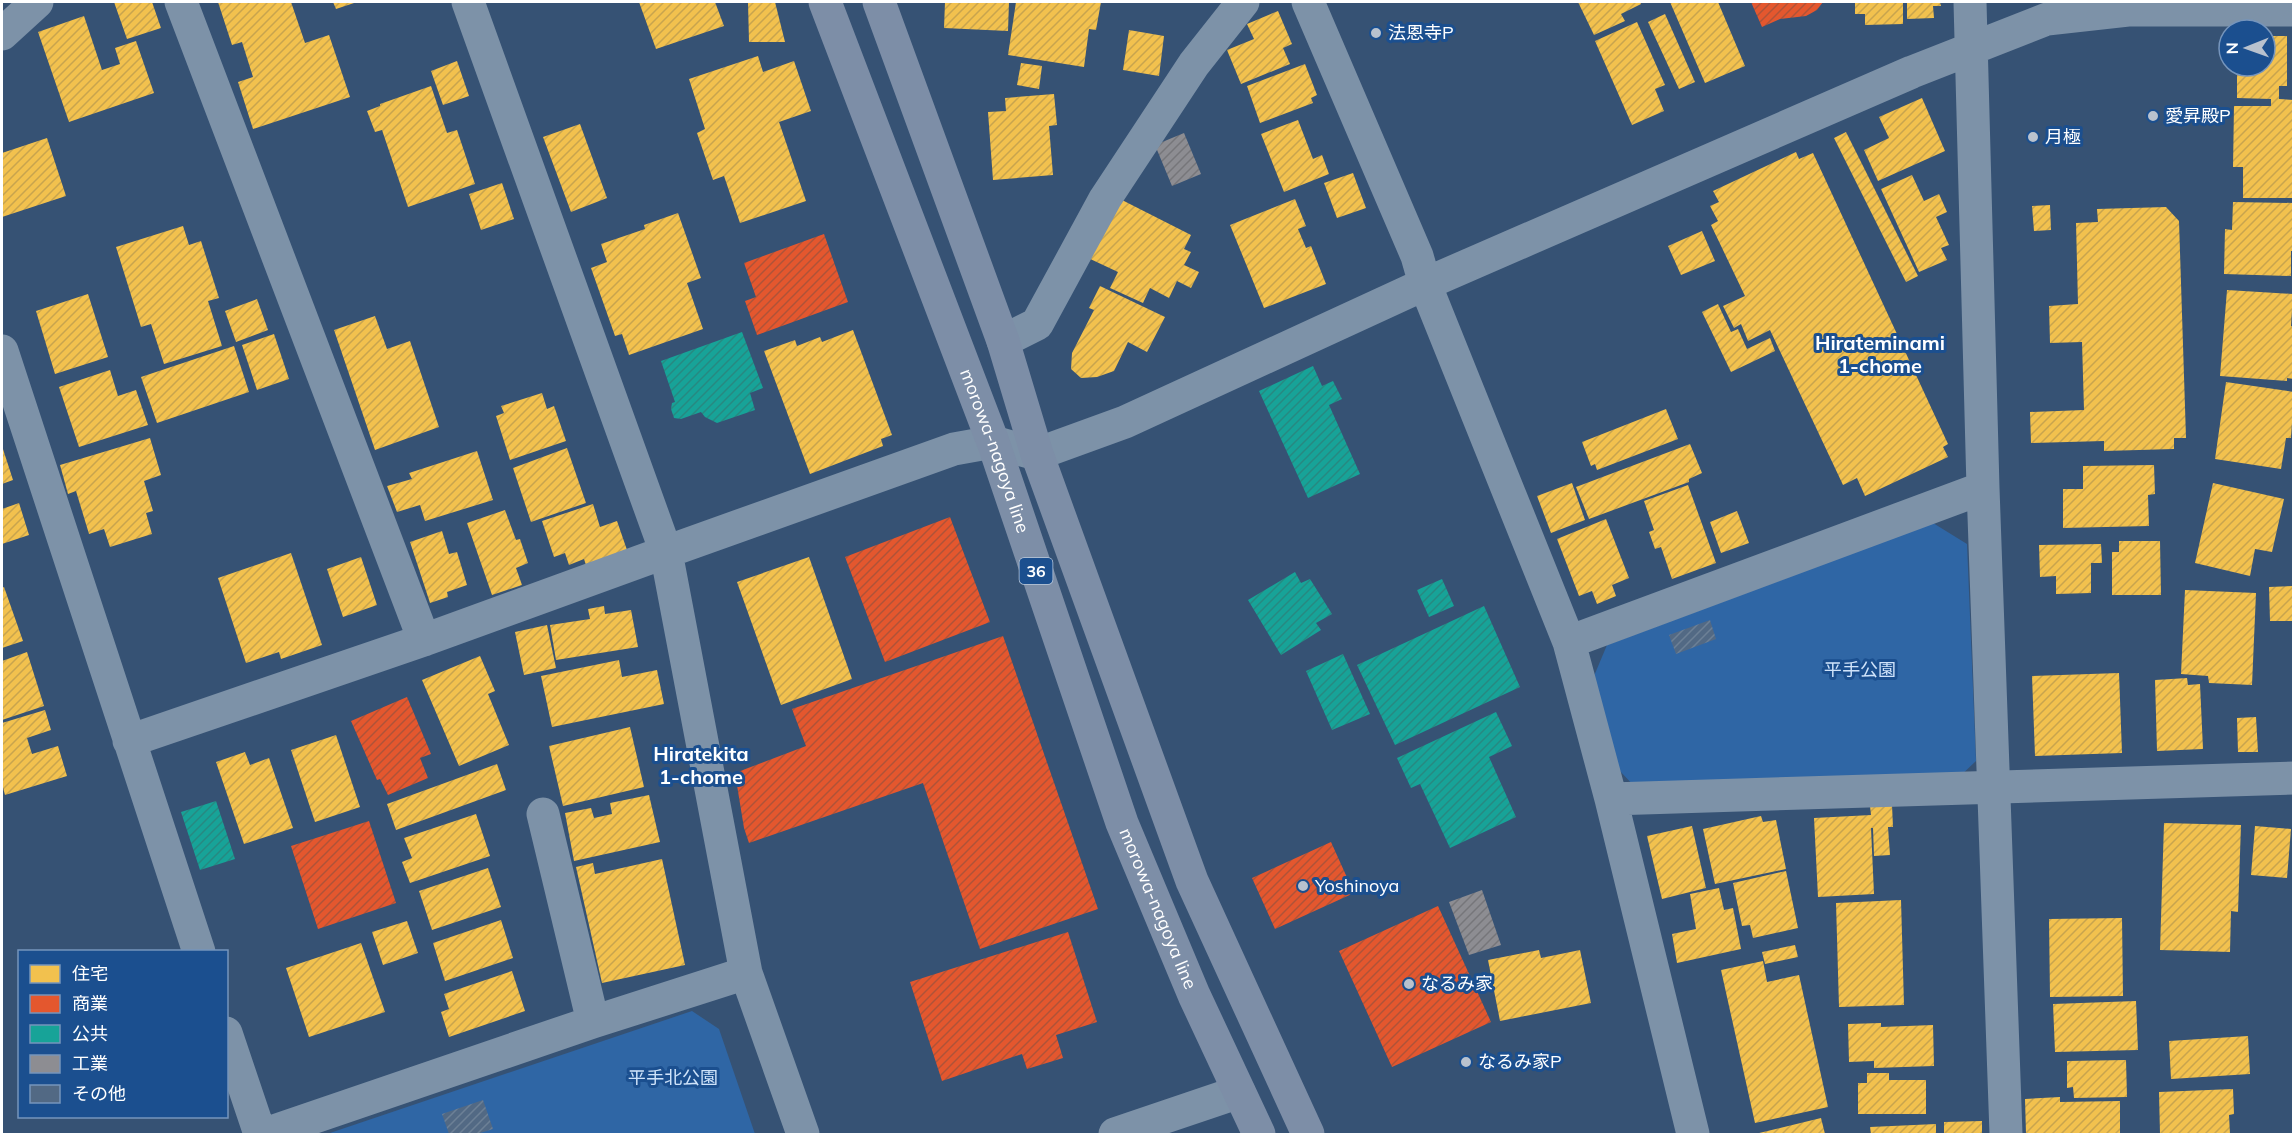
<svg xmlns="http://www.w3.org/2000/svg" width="2295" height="1136" font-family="Mulish,'Noto Sans JP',sans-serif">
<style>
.green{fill:#2f66a5}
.homes{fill:url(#homes-hatch)}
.shops{fill:url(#shops-hatch)}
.public{fill:url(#public-hatch)}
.industry{fill:url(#industry-hatch)}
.building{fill:url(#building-hatch)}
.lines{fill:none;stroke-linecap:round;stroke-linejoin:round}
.minor{stroke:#7d92a8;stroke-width:33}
.primary{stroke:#7d8ea7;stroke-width:33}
.poi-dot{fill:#b9c2ce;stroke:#1b4f8f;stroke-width:2}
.labels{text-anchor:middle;stroke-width:6;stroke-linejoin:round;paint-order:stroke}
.shield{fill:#1b4f8f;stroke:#bbcadd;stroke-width:1.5}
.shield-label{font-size:16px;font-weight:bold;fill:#fff}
.poi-label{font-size:18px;fill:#fff;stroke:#1b4f8f;text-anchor:start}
.street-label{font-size:18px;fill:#fff;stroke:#1b4f8f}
.park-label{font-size:18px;fill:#cfe3fa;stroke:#1b4f8f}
.neighbourhood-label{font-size:20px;font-weight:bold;fill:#fff;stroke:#1b4f8f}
</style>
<defs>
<pattern id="homes-hatch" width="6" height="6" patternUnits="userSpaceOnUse" patternTransform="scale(1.5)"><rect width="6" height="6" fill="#f2c14e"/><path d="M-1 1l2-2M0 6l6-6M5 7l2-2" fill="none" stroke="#c8a44e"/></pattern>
<pattern id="shops-hatch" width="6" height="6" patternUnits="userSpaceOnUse" patternTransform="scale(1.5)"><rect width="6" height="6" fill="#e4572e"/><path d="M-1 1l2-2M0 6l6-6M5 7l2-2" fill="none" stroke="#af5338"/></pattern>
<pattern id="public-hatch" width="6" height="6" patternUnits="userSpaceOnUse" patternTransform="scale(1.5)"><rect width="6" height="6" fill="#17a398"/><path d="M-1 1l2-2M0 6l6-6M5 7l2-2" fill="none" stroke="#278981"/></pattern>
<pattern id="industry-hatch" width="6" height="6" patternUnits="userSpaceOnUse" patternTransform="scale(1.5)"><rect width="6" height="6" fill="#8d8d92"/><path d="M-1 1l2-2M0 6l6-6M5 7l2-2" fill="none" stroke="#76767a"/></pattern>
<pattern id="building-hatch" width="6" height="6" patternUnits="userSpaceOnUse" patternTransform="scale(1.5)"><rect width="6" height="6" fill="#526984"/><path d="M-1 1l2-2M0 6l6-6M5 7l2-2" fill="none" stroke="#6c8096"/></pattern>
</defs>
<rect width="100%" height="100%" fill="#365274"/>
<path class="green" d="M1933,523L1967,544L1976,761L1957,779L1636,788L1619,770L1594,676L1607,645Z
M692,1011L719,1029L755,1134H327Z"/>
<path class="homes" d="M114,2H152L161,28L127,39Z
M218,2H291L305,43L329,35L350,97L253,129L238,82L253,77L242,42L232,45Z
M333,2H357L336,9Z
M639,2H715L724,26L656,49Z
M748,2H775L785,42H749Z
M945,2H1009L1008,31L944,28Z
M1016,2H1101L1096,30L1089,29L1084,67L1008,55Z
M1578,2H1640L1641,4L1621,14L1625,21L1594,35Z
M1670,2H1718L1745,66L1705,83Z
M1855,2H1903V24L1865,25V14H1855Z
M1907,2H1940L1941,6H1933L1934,18L1907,19Z
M1278,11L1292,44L1283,48L1290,64L1241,84L1227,50L1254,39L1247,24Z
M1665,14L1695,82L1679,89L1648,22Z
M84,16L102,70L120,64L115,48L136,41L154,93L69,122L38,32Z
M1637,22L1665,85L1655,89L1664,111L1632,125L1595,41Z
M1129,30L1164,36L1159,76L1123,70Z
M2265,36H2287V86H2279V99L2294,100V198H2243V167H2233L2234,106H2271V99L2237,98V66H2265Z
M758,56L763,72L794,61L811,111L779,122L806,201L740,223L724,176L713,180L697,133L705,129L689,79Z
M457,61L469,96L443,105L431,71Z
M1021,63L1042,66L1039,89L1017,85Z
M1305,64L1317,95L1311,98L1313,103L1260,123L1247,86Z
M431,86L447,133L457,130L475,184L408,207L382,130L375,132L367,111L380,106V104Z
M1054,94L1057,125L1049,126L1053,175L993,180L988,112L1006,111L1005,98Z
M1922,98L1945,151L1878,181L1864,150L1889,138L1879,117Z
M1298,120L1313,159L1322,155L1329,174L1284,192L1261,134Z
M580,124L607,198L571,212L543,137Z
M1846,132L1918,276L1906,282L1834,138Z
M47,138L66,196L2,217V153Z
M1796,152L1799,159L1813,153L1948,444L1943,447L1948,457L1865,496L1857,478L1843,485L1770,330L1748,341L1741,324L1734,328L1723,306L1745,296L1711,225L1718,221L1710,206L1719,202L1713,191Z
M1353,173L1366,208L1337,218L1324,183Z
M1912,175L1924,201L1939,194L1947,212L1936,217L1949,245L1941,248L1947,260L1919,272L1881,189Z
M502,183L514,219L481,230L469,194Z
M1295,199L1306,226L1298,229L1306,248L1311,246L1326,284L1264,308L1230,225Z
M1122,200L1191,235L1184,249L1191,252L1184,265L1199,272L1191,288L1177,281L1169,298L1150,288L1143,303L1110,288L1118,272L1086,257Z
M2233,202L2294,203V251H2291V276L2224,274L2225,229L2232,230Z
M2050,205L2051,230L2034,231L2032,206Z
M2166,207L2179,221L2186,438H2174V449L2104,451V441L2031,443L2030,412L2084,410L2082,342L2050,343L2049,306L2078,304L2076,223L2098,222L2097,209Z
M678,213L701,278L687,283L703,329L629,355L622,334L615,336L591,268L607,262L601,244L645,229L644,225Z
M183,226L189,245L201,241L219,298L208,301L222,346L164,364L151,324L141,327L116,247Z
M1702,231L1715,261L1681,275L1668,246Z
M1100,286L1165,317L1147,352L1128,342L1114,371L1097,377L1081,378L1071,369L1072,353L1094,310L1089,308Z
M2227,290L2293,294L2291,326L2294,327V379L2287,378V381L2220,376Z
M88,294L108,357L55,374L36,311Z
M257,299L268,330L236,342L225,311Z
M1718,304L1731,332L1738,329L1747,349L1770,338L1775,351L1731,372L1702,312Z
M375,316L387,349L410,341L439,427L375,450L334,330Z
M853,330L892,435L881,439L883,446L810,474L764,351L795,340L797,346L820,337L822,342Z
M274,334L289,379L257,390L242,345Z
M234,346L249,392L157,423L141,377Z
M110,370L118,396L136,390L148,425L79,447L59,387Z
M2226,382L2294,392L2291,438H2286L2281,469L2215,459Z
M542,393L547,409L554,406L566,441L510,460L496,416L504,413L501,406Z
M1666,409L1678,439L1597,470L1595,464L1591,466L1582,442Z
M150,438L161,475L144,481L153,511L146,513L152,534L110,547L104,529L89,534L76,491L68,494L60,465Z
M1690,444L1702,473L1689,479V482L1589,519L1576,487Z
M2,446L13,480L2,484Z
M567,448L586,503L531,522L513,468Z
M477,451L493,500L425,521L420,505L397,512L387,486L412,479L409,473Z
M2154,465L2155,494L2148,495L2149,526L2063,528V489H2083V466Z
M1572,483L1585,520L1551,533L1537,496Z
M2213,483L2284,499L2272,552L2255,549L2250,576L2195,563Z
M1688,485L1716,563L1672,579L1661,547L1655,549L1649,532L1654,530L1644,501Z
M19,503L29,535L2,544V509Z
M593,504L600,527L617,521L627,550L586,565L584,559L569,565L565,553L554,557L542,521Z
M505,510L516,540L520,539L528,563L516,568L522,585L492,595L467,523Z
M1737,511L1749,543L1721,553L1710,522Z
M1606,519L1629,578L1612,585L1616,596L1597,604L1592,591L1579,596L1557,539Z
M442,531L449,554L457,552L467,585L447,592L448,597L430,603L410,542Z
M2119,541H2160L2161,595H2112V552H2119Z
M2101,544L2102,563H2091V593L2056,594V576L2040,577L2039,545Z
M291,553L322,645L281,659L279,652L246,663L218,578Z
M361,557L377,605L343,617L327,569Z
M809,557L852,679L781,705L737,582Z
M2294,586V621H2270L2269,587Z
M4,587L23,641L2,648V588Z
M2185,590L2256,593L2252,685L2209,683L2208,676L2181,674Z
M604,606L605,614L631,610L638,647L556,660L550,625L590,619L588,609Z
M547,625L556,668L524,675L515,632Z
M27,652L44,706L2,720V661Z
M480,656L495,691L488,694L509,745L459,766L422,680Z
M619,660L622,677L657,670L664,704L552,727L541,676Z
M2119,673L2122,753L2035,756L2032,676Z
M2187,678L2188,685L2200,684L2203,749L2157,751L2155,680Z
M45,710L51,730L27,738L32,754L58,746L67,776L5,795L2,784V723Z
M2256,717L2258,752H2238L2237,718Z
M630,727L644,787L563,806L549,746Z
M336,735L360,807L315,822L291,750Z
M245,752L250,765L269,758L293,828L244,844L216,762Z
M497,764L506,790L396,830L387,804Z
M649,795L660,842L574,861L565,813L591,808L594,818L612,814L610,803Z
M1892,805L1893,827H1888L1890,855L1874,856L1873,828H1871L1874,894L1818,897L1814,818L1871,815L1870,806Z
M476,814L490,856L410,883L402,862L412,858L404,838Z
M1761,816L1763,822L1776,820L1786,869L1715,884L1703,829Z
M2164,823L2241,825L2238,912L2231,911L2230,952L2160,950Z
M1692,826L1706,888L1662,899L1647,836Z
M2255,826L2291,829L2287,878L2251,875Z
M662,859L685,965L602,983L576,867L593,863L595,874Z
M488,868L501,907L432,930L419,891Z
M1786,871L1798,928L1753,938L1750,925L1742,926L1733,883Z
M1719,888L1724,910L1733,908L1741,949L1677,963L1672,934L1696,929L1690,894Z
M1901,900L1904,1005L1839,1007L1836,903Z
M2122,918L2123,996L2050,997L2049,919Z
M501,920L513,958L445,981L433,943Z
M407,921L418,953L383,965L372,932Z
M361,943L385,1012L309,1037L286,968Z
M1795,945L1798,957L1765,964L1762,952Z
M1539,950L1541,958L1580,950L1591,1003L1500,1021L1488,960Z
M1763,961L1767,982L1799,975L1828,1107L1755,1123L1721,970Z
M512,971L525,1011L449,1037L441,1012L449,1009L444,994Z
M2136,1001L2138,1050L2055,1052L2053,1004Z
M1881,1023V1027L1933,1025L1934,1066L1874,1068V1061L1849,1062L1848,1024Z
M2248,1036L2250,1074L2171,1079L2169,1041Z
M2126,1060L2127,1097L2074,1098L2073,1087L2067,1088V1061Z
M1867,1073H1889V1080H1926V1114H1858V1083H1867Z
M2233,1089L2234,1114L2229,1115L2230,1134H2160L2159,1092Z
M2060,1097V1102L2120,1101V1134H2026L2025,1099Z
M1821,1118L1825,1134H1755Z
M1982,1121V1134H1944V1122Z
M1936,1124V1134H1871L1870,1127Z"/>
<path class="shops" d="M1751,2H1823L1817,10L1806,16L1780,19L1762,27Z
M824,234L848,302L757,335L745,301L756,297L744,263Z
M950,517L990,622L885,662L845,557Z
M1003,636L1098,909L980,949L923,783L749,843L744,828L735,773L806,746L792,709Z
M407,697L431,754L420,758L428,778L388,795L380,779L377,780L351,721Z
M369,821L396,903L318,929L291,846Z
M1331,842L1354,893L1275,929L1252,878Z
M1438,906L1491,1022L1392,1067L1339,951Z
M1068,932L1097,1022L1056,1035L1063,1058L1027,1069L1022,1054L942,1081L910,982Z"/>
<path class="public" d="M742,332L763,388L750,393L755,410L717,423L705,417L701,412L681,419L674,418L671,409L672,403L675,402L661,361Z
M1313,366L1322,386L1333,381L1342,399L1329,405L1360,474L1308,498L1259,391Z
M1295,572L1301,583L1310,579L1332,614L1316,623L1321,630L1281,655L1248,600Z
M1442,579L1454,606L1429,617L1417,590Z
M1484,606L1520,687L1395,745L1357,665Z
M1343,654L1370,714L1332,730L1306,671Z
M1496,712L1512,746L1489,757L1516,817L1450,848L1420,784L1411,788L1397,758Z
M216,801L235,859L200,870L181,812Z"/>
<path class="industry" d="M1184,133L1201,174L1172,186L1155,145Z
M1482,890L1501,945L1469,955L1449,902Z"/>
<path class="building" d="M1710,620L1716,639L1676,654L1669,635Z
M483,1100L493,1129L477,1134H449L442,1114Z"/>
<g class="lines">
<path class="minor" d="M181,2L424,640
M468,2L666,552L954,449L993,442L1037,454L1125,422L1425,284L1912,72L2047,19L2128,10H2294
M1308,2L1417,256L1425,284L1569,642L1611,799L1693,1134
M1970,2L1983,488L2006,1134
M2,34L37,2
M1003,341L1037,324L1105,199L1194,64L1243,2
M2,351L199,952
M1569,642L1983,488
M129,741L424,640L666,552L746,973
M1611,799L2294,778
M543,814L593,1022
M226,1033L260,1134
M265,1134L593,1022L746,973L803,1134
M1115,1134L1239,1092"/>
<g class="primary">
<path id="s1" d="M825,2L993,442L1122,823L1194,995L1259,1134"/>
<path d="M879,2L1003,341L1037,454L1192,881L1308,1134"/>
</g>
</g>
<g class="poi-dot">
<circle cx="1376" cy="33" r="6"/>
<circle cx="2153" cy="116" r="6"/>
<circle cx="2033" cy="137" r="6"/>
<circle cx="1303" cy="886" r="6"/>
<circle cx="1409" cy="984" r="6"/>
<circle cx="1466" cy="1062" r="6"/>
</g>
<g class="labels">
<rect class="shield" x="1019.5" y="558" width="33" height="26" rx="4.5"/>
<g class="shield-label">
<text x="1036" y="577">36</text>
</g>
<g class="poi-label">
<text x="1388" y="39">法恩寺P</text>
<text x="2165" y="122">愛昇殿P</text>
<text x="2045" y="143">月極</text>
<text x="1315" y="892">Yoshinoya</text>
<text x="1421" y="990">なるみ家</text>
<text x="1478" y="1068">なるみ家P</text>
</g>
<g class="street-label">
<text dy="6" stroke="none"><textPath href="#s1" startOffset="480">morowa-nagoya line</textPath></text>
<text dy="6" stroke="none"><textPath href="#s1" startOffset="966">morowa-nagoya line</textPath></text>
</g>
<g class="park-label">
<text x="1860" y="676">平手公園</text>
<text x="673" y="1084">平手北公園</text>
</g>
<g class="neighbourhood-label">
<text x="1880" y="350">Hirateminami<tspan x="1880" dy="23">1-chome</tspan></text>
<text x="701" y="761">Hiratekita<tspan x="701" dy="23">1-chome</tspan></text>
</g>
</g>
<rect width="2295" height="1136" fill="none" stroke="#ffffff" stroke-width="6"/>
<rect x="18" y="950" width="210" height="168" fill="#1b4f8f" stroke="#7695bc" stroke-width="1.5"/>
<rect x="30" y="965" width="30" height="18" fill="#f2c14e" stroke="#7695bc" stroke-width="1.5"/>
<text x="72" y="980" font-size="18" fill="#ffffff">住宅</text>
<rect x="30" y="995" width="30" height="18" fill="#e4572e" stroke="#7695bc" stroke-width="1.5"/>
<text x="72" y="1010" font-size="18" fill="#ffffff">商業</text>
<rect x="30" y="1025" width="30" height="18" fill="#17a398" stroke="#7695bc" stroke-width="1.5"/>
<text x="72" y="1040" font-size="18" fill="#ffffff">公共</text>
<rect x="30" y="1055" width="30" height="18" fill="#8d8d92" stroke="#7695bc" stroke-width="1.5"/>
<text x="72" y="1070" font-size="18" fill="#ffffff">工業</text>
<rect x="30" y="1085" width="30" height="18" fill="#526984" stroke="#7695bc" stroke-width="1.5"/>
<text x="72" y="1100" font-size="18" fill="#ffffff">その他</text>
<g transform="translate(2247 48) rotate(269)"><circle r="28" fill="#1b4f8f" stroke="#7695bc" stroke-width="1.5"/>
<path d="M0-4.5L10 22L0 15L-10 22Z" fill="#b9c2ce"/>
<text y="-9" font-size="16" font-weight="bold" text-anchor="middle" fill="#ffffff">N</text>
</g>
</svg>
